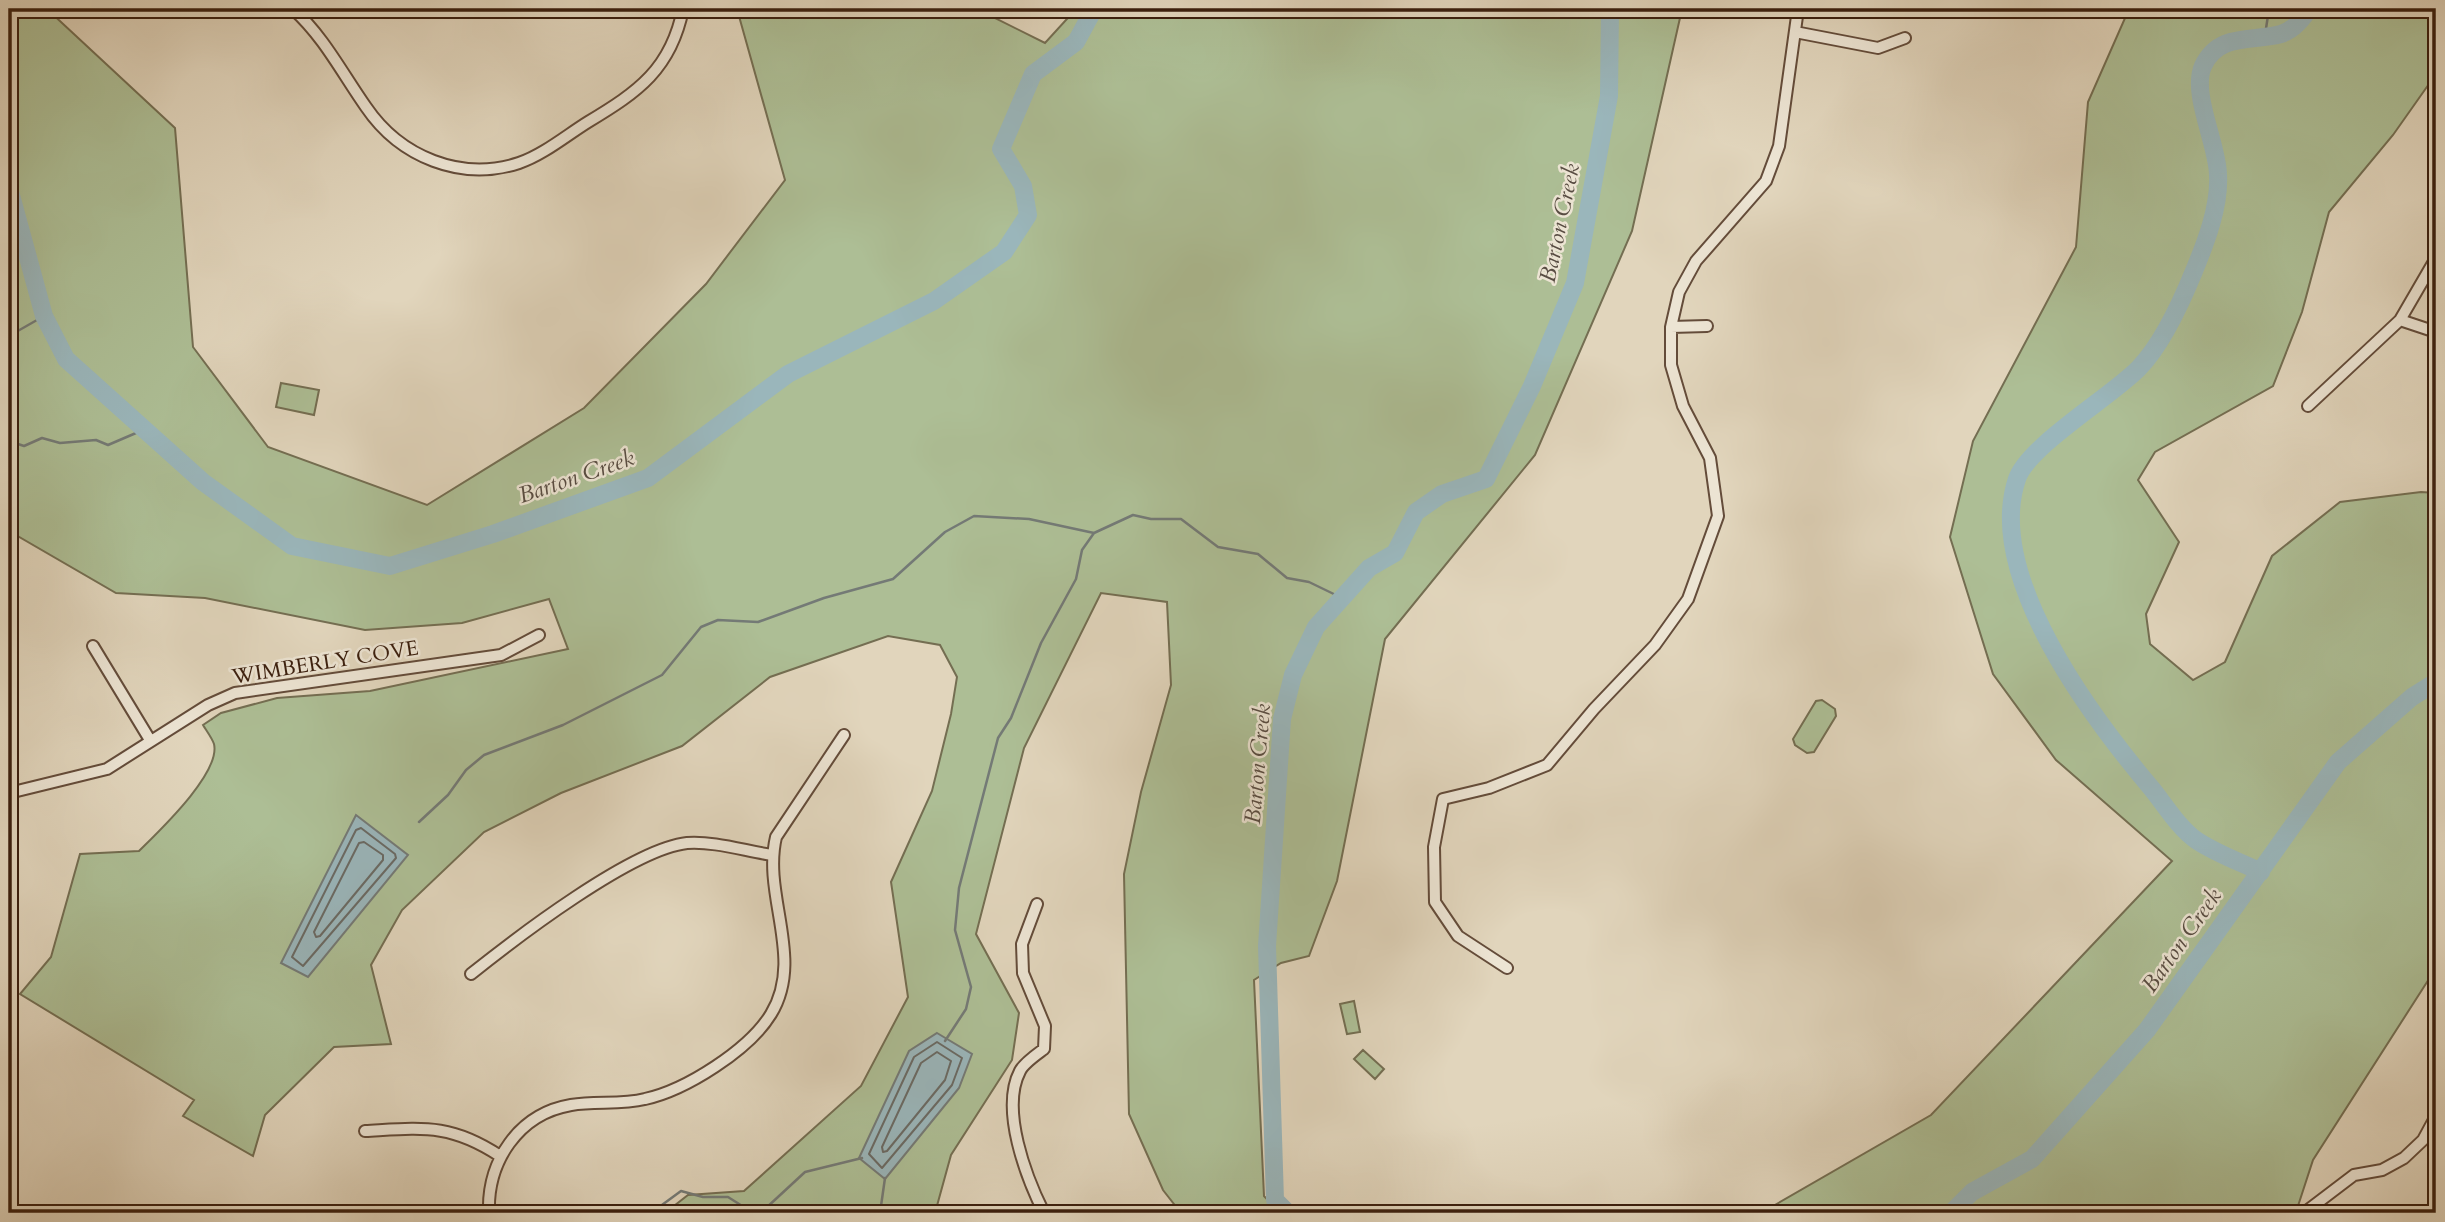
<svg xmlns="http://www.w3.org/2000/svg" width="2445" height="1222" font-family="Cardo,serif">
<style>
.green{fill:#adbe95;stroke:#746e52;stroke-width:2}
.water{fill:#9ab6bb;stroke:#747a76;stroke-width:2}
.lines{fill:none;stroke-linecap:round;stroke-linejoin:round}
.shore{stroke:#6a6a64;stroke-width:2}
.stream{stroke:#747a76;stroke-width:2.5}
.river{stroke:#9ab6bb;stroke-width:18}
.minor-casing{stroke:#644c3a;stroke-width:14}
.minor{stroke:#ece4d3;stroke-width:10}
.labels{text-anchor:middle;stroke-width:5;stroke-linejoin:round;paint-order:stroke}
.street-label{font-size:21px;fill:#3b1f0e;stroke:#ece4d3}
.water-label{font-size:23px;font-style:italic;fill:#584c42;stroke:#ece4d3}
</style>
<rect width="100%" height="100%" fill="#e1d5bc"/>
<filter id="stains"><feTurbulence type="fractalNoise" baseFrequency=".00286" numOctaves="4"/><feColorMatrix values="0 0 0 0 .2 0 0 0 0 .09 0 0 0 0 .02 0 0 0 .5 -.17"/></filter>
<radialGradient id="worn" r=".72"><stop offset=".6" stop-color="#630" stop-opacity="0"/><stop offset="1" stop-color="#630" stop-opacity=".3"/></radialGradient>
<path class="green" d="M9,9H47L175,128L193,347L268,447L427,505L584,408L706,284L785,180L737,9H977L1045,43L1076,9H1682L1632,231L1535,455L1385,639L1337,881L1309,956L1281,963L1254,980L1264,1196L1280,1213H1181L1163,1190L1129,1114L1124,874L1141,792L1171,685L1167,602L1101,593L1024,748L976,934L1019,1013L1012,1060L951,1155L935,1213H665L688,1195L744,1191L861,1086L908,997L891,882L932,791L951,714L957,677L940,645L888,636L770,677L682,746L561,793L484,832L402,910L371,965L391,1044L334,1047L265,1115L253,1156L183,1116L194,1100L20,994L51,957L80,854L139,851C158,832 221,773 214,744C212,738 206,730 203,725L221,713L277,698L370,691L568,649L549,599L462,623L365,630L205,598L116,593L14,534L9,539Z
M2129,9H2436V74L2393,135L2329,212L2302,312L2273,386L2155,452L2138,480L2179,542L2146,614L2150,644L2193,680L2225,662L2272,556L2340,502L2421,492L2436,493V968L2313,1160L2298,1206L2290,1213H1761L1931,1115L2172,861L2056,760L1993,674L1950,537L1973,441L2076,247L2088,102Z
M281,383L319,390L314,415L276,407Z
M1822,700L1835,709L1836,716L1814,752L1807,753L1795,745L1793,739L1816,701Z
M1354,1001L1360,1032L1347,1034L1340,1004Z
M1363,1050L1384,1069L1375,1079L1354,1059Z"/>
<path class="water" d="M356,815L408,855L308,977L281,963Z
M937,1033L972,1054L959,1088L885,1179L859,1158L909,1051Z"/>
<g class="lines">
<path class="shore" d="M361,828L395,854L396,858L303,966L292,957L356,830Z
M364,842L383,855V860L320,936L316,937L314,932L359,843Z
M937,1042L962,1058L952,1085L882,1168L869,1154L914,1057Z
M937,1052L951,1061L945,1080L887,1151L883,1152L882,1147L921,1063Z"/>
<path class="stream" d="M2265,35L2269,9
M9,336L44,316
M9,441L24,446L42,438L60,443L96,440L108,445L143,430
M419,822L448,795L466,770L484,755L563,725L662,675L701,627L718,620L758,622L824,598L893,579L945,532L974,516L1029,519L1094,533L1133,515L1151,519H1181L1218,547L1258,554L1287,578L1309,582L1342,598
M945,1041L966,1009L971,987L955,930L959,888L998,738L1011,718L1041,643L1076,579L1082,550L1094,533
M651,1213L681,1191L703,1197H728L747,1209H765L805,1172L862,1158
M880,1213L885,1178"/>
<path class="river" d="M9,188L44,316L66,359L203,482L292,546L390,566L493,534L648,478L788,374L934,301L1004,252L1028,215L1023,186L1001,149L1033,74L1076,42L1094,9
M2261,872C2240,862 2215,853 2196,840C2179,828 2165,805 2152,789C2093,719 1984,576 2017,479C2028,446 2112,396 2139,368C2163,343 2181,303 2194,271C2206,242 2220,206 2218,174C2217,143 2191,93 2203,66C2219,32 2253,42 2281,34C2294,30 2302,19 2309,9
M1288,1213L1275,1200L1267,946L1282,719L1293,675L1316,627L1369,568L1395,553L1416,512L1442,494L1486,479L1532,386L1575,283L1609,96L1610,9
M1951,1213L1972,1192L2032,1159L2147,1030L2338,762L2412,697L2436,682"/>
<g class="minor-casing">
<path id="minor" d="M293,9C324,37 342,73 366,107C400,157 461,182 519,163C543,155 567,135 588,122C638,92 671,69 683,9
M1795,32L1878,48L1905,38
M2400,320L2436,332
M1671,327L1707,326
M2308,406L2400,320L2436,258
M93,646L150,740
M9,793L107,769L208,705L235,693L501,655L539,635
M1037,904L1022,944L1023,973L1045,1026L1044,1049C1036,1055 1024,1063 1020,1071C1000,1109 1026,1177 1044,1213
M1507,968L1458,936L1435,902L1434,847L1443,799L1489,788L1547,765L1594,709L1655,645L1688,599L1718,516L1710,458L1683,406L1671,365V327L1679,292L1696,261L1766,181L1779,146L1798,9
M471,974C516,938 632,849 687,843C714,841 745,851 772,855
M365,1131C422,1128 450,1123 500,1156
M489,1213C487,1162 518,1114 571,1105C596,1101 621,1105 645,1099C686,1090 749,1050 771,1014C805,958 762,896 776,837L844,735
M2304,1213L2354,1175L2382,1170L2404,1158L2423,1140L2436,1116"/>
</g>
<use href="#minor" class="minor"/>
</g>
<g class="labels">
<g class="street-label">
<text transform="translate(325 662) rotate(-9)" y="7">WIMBERLY COVE</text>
</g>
<g class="water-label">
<text transform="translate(1559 223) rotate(-78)" y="8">Barton Creek</text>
<text transform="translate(576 476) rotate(-19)" y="8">Barton Creek</text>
<text transform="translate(1257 764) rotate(-85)" y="8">Barton Creek</text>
<text transform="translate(2181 940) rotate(-55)" y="8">Barton Creek</text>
</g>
</g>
<rect width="2445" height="1222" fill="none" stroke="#e1d5bc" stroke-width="35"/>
<rect x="10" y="10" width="2424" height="1201" fill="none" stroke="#3b1f0e" stroke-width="3.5"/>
<rect x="18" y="18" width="2410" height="1187" fill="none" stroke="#3b1f0e" stroke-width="2"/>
<rect width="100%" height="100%" filter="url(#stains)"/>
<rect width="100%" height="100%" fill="url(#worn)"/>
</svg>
